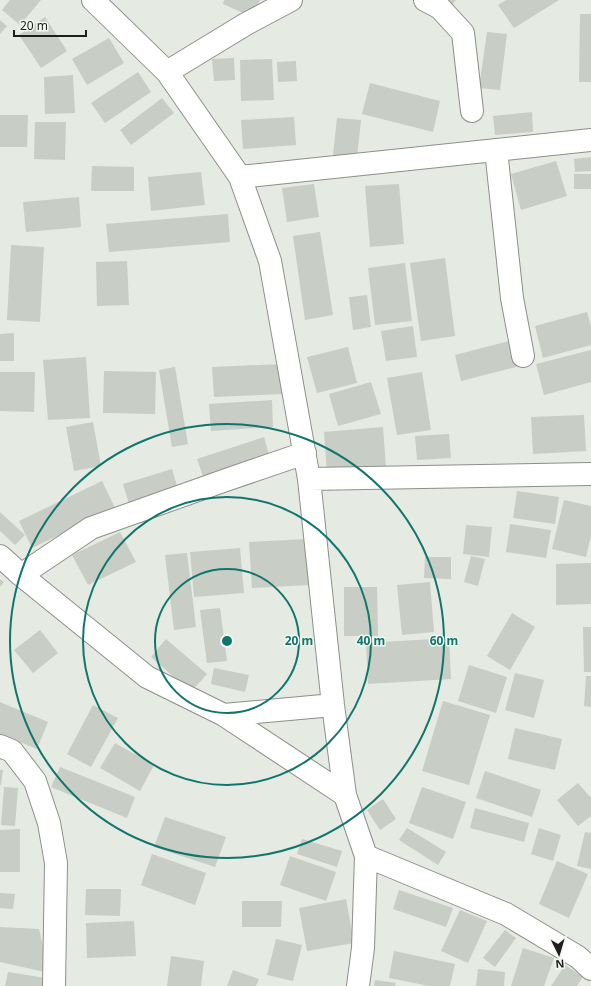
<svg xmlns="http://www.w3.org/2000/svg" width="591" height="986" font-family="'Noto Sans',sans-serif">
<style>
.building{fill:#c8cdc5}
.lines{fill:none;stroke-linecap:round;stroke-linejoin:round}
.minor-casing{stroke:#8b9089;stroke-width:24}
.minor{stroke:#fff;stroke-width:22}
.ring{fill:none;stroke:#0f766e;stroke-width:2}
.centre{fill:#0f766e;stroke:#f2f7f0;stroke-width:2}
.ring-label{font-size:12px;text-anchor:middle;font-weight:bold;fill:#0f766e;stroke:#f2f7f0;stroke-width:3;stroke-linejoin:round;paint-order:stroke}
</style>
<rect width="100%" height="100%" fill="#e5eae2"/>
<path class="building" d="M10,0H41L20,25L2,10Z
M224,0H260L252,17L223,4Z
M445,0H456L452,5Z
M506,0H559L514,28L498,5Z
M580,14H591V82H579Z
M45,17L67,51L41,68L19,35Z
M0,20L7,26L0,34Z
M487,32L507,34L500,90L479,88Z
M109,38L124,63L87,85L72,59Z
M234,58L235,80L214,81L212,59Z
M272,59L274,100L241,101L240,60Z
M296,61L297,81L278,82L277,62Z
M138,72L151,92L105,123L91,103Z
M73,75L75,113L45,114L44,77Z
M370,83L440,101L433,132L362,114Z
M162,98L174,113L131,145L120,130Z
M532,112L533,132L495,135L493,116Z
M0,115H28L27,147H0Z
M294,117L296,145L243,149L241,120Z
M337,118L361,120L357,157L333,155Z
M35,122H66L65,160L34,159Z
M591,157V171L575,172L574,159Z
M556,161L567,196L521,210L511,174Z
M92,166L134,167V191H91Z
M201,172L205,205L151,211L148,177Z
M574,174H591V189H574Z
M314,184L319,217L287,222L282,188Z
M399,184L404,244L370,247L365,186Z
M79,197L81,227L26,232L23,202Z
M228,214L230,242L109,252L106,224Z
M320,232L333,315L305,320L293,236Z
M11,245L44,247L40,322L7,320Z
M445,258L455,336L421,341L410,263Z
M127,261L129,305L97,306L96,262Z
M405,263L412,321L375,325L368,268Z
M367,295L371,327L353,330L349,297Z
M587,312L591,326V345L543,358L535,326Z
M413,326L417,357L386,361L381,331Z
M14,333V361H0V334Z
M513,340L520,366L461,381L455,355Z
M348,347L357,383L317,393L307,357Z
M591,350V382L544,395L536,364Z
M86,357L90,418L48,420L43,360Z
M282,364L284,394L214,397L212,367Z
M175,367L188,444L172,447L159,370Z
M104,371L156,372L155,414L103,413Z
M0,372H35L34,412L0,411Z
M422,372L431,430L397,435L387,378Z
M371,382L381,414L338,426L329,394Z
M272,400L273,427L211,431L209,404Z
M584,415L586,451L533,454L531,417Z
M93,422L101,466L74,471L66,427Z
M383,427L386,468L327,473L324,432Z
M449,434L451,458L417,460L415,436Z
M264,437L270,458L204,479L197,459Z
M172,469L178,489L129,504L123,484Z
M102,481L115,508L32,548L19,521Z
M517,491L559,497L555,524L513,518Z
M564,500L591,506V536L586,557L552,549Z
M0,512L25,535L15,545L0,531Z
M510,524L551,530L546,558L506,552Z
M466,525L492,527L489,557L463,554Z
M120,532L136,562L88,585L72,555Z
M306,539L309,585L252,588L249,542Z
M240,548L244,593L194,597L190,552Z
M187,553L196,627L174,630L165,555Z
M471,556L485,559L478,586L464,582Z
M425,557H451V579L424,578Z
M591,563V604L556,605V564Z
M0,579L4,582L0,587Z
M430,582L434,632L402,635L397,585Z
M344,587H377L378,636H344Z
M220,608L227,661L207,663L200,610Z
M512,613L535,627L510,670L487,656Z
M583,627H591V672H584Z
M40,630L58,653L33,673L14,650Z
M449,638L451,679L368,684L366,643Z
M166,639L207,674L191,692L151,657Z
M469,665L507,677L496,713L458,701Z
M214,668L249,675L245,692L211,684Z
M515,673L544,680L534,718L505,710Z
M586,676H591V707L584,706Z
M443,701L490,715L469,785L422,771Z
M0,702L48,722L37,749L0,734Z
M93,705L118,718L91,767L67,754Z
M515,728L562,739L555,770L508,759Z
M115,743L154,765L140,791L100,768Z
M60,767L135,797L127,818L51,787Z
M0,770H3L1,785H0Z
M485,771L541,790L532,817L476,798Z
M578,783L591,798V816L578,826L557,800Z
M4,787L18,788L15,826L1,825Z
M422,787L466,802L453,839L409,823Z
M383,799L396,819L380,830L367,810Z
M475,808L529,823L524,842L470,828Z
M165,817L226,837L215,867L154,847Z
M407,828L446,852L438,865L399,840Z
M539,828L561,835L553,861L531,854Z
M20,829V872H0V830Z
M585,832L591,833V869L577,866Z
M302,839L342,851L337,867L297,854Z
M152,854L206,873L195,905L141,885Z
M290,856L336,872L326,901L280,885Z
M557,861L588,874L569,918L539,904Z
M86,889H121L120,916L85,915Z
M399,890L453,908L446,927L393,909Z
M0,893L15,894L13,909L0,908Z
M346,899L354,943L307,951L299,908Z
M242,901H282L281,927H242Z
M460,910L487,921L468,963L441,951Z
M134,921L136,956L87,958L86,923Z
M0,927L39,929L49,973L0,962Z
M505,930L516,938L495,967L483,958Z
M276,939L302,945L293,981L267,975Z
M523,948L554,958L544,986H511Z
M394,951L455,964L450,986H429L389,978Z
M171,956L204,961L201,986H167Z
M565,965L583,977L577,986H551Z
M478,969L505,972L504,986H476Z
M233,970L259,979L256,986H227Z
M8,972L45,978L44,986H5Z
M375,980L396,983L395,986H374Z"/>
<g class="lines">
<g class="minor-casing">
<path id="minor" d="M93,0L167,72L240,177L270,261L309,479L333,705L345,795L366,856L363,948L358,986
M425,0L440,8L463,33L472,111
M167,72L246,24L291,0
M496,150L512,298L523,356
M240,177L591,140
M309,479L591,474
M0,556L21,575L147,677L224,715L345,795
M21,575L91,528L226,480L305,453
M224,715L333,705
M0,746L12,751L35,781L49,823L56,863L54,986
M366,856L506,914L578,957L591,969"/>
</g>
<use href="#minor" class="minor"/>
</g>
<g class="ring">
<circle cx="227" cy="641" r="72"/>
<circle cx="227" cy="641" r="144"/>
<circle cx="227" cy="641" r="217"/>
</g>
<circle cx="227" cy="641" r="6" class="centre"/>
<g class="ring-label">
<text x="299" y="645">20 m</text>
<text x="371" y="645">40 m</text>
<text x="444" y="645">60 m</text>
</g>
<g transform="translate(559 954) rotate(175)" stroke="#f2f7f0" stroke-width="3" paint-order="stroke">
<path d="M0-3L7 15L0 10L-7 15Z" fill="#1e1f1d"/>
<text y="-6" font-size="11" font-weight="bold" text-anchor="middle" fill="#1e1f1d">N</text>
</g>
<path d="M14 30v6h72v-6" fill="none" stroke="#1e1f1d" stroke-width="2"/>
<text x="20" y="30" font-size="12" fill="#1e1f1d" stroke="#f2f7f0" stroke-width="3" paint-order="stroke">20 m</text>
</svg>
